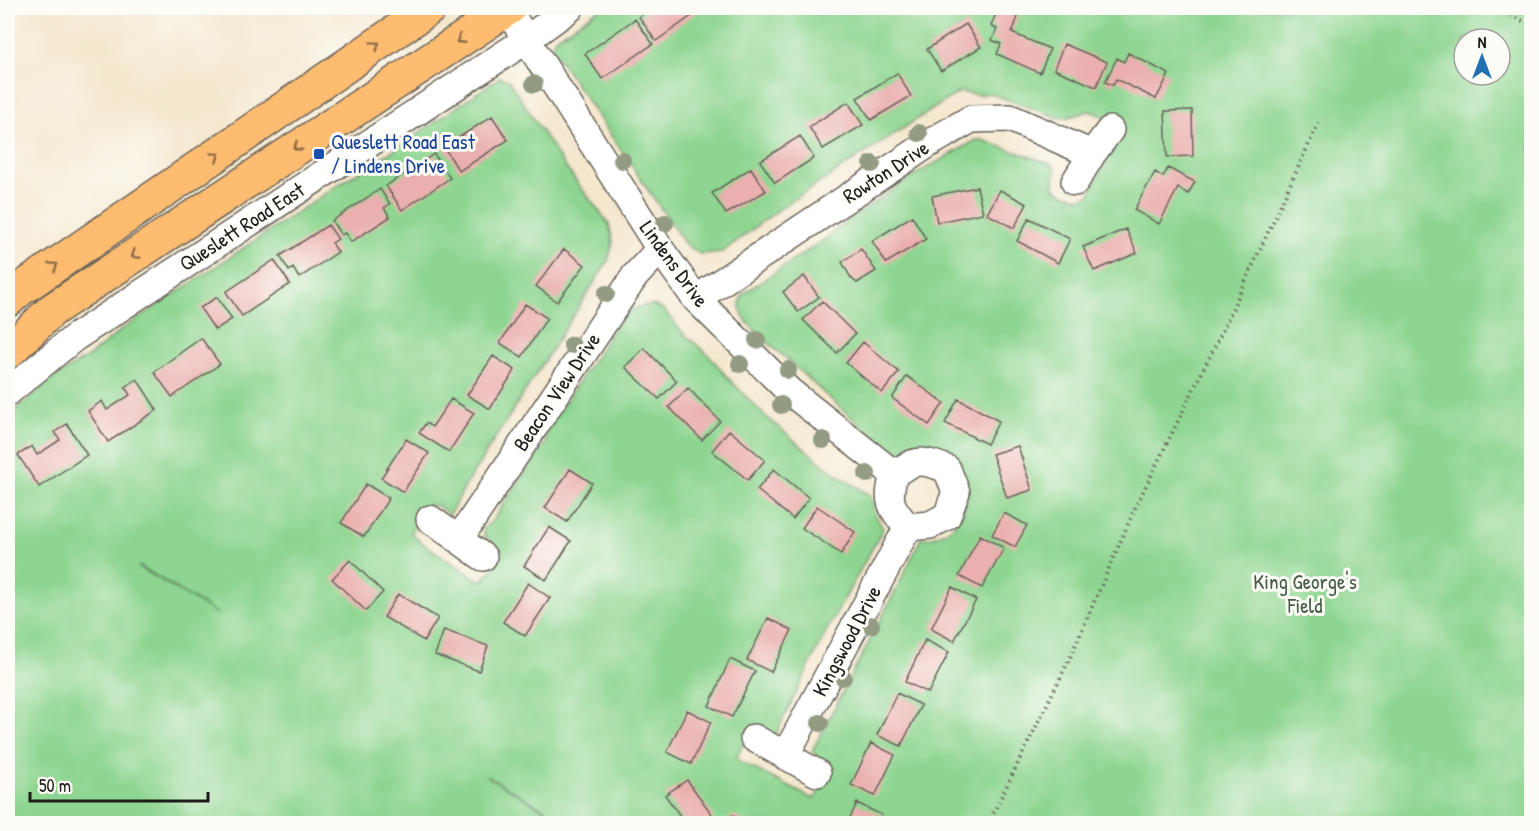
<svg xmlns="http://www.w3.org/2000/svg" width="1539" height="831" font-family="'Patrick Hand',sans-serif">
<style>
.green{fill:#8dd590;stroke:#547856;stroke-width:1.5;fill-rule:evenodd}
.building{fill:#eaafae}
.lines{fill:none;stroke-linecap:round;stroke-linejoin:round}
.minor-casing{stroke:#68635a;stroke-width:30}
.trunk-casing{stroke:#68635a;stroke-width:36}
.path{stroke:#68635a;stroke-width:4;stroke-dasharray:1.5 4.5;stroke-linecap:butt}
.minor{stroke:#fff;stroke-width:27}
.trunk{stroke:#fdbc6f;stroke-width:33}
.tree{fill:#939b83}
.oneway{stroke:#8c6c46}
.transit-dot{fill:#1a4fb4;stroke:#fdfcf7;stroke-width:2}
.labels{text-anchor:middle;stroke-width:6;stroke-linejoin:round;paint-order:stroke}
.transit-label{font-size:21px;fill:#164399;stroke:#fdfcf7;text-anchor:start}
.street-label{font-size:21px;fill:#1c1c1c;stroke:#fdfcf7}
.park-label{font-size:21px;fill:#445d45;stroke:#fdfcf7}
</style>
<rect width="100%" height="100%" fill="#fdfcf7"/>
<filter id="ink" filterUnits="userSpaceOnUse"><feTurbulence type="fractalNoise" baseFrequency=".0167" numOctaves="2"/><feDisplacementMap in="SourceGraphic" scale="12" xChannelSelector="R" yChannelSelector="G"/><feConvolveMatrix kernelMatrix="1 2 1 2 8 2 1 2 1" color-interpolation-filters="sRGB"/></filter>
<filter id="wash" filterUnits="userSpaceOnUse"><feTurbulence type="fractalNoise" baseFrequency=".008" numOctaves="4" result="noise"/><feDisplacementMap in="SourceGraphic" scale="24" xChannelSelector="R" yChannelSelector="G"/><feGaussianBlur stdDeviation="1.35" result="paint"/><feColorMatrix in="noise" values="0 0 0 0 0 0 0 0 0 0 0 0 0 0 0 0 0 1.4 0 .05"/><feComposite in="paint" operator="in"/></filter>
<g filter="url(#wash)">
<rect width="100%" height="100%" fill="#f4e7ce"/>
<path class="green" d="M601,8H1531V823H568L487,776L565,823H8V416L55,377L91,355L121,330L341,183L397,148L500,77L509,81L563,164L609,224L613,242L608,261L473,473L449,515L438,506L429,505L411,533L422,543L475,578L481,581C491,573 498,561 501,549L484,536V528L492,521L546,442L545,432L619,321L630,310L643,306L653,305L664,310L684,334L709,355L727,377L764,415L830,470L871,496L874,512L883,529L825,634L774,738L749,731L737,757L739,761L813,799L817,795L832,767L819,759L812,751L900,582L921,538C927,539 929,538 935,536C961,529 964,510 966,486L901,455H895C860,425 825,395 791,363C776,349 757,336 745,319C739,310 738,302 744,293L824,240L851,218L920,172L976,140H982L1051,164L1055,167L1054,188L1065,194L1082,198L1089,195L1112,148L1123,134L1120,122L1089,111L1066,118L1056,117L989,93L978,95L959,92L785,205L722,252L700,254L685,244L552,49L554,39ZM1464,39H1500V75H1464ZM139,566L218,614L139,567Z"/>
<g id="blocks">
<path class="building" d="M651,8H703L656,41L639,17Z
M998,9L1018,17L1012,33L1050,49L1040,73L997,54L1001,44L992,40L997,29L991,26Z
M635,19L653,44L602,79L585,54Z
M966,24L981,47L941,71L927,49Z
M1064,44L1107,62L1096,87L1054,69Z
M1128,53L1169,74L1156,99L1116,79L1113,85L1105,82L1117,58L1124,62Z
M897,73L911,96L871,120L857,98Z
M848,102L863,125L823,149L809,127Z
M1192,110L1193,156L1167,157L1165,111Z
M492,116L508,140L459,171L444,147Z
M800,136L814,158L775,183L760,161Z
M434,154L450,178L402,210L386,186Z
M751,168L766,191L726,214L712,193Z
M1168,168L1195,182L1188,194L1178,188L1159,224L1134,210L1155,172L1163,177Z
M977,187L983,213L937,222L932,196Z
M380,189L390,204L384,208L390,217L351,242L345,233L341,235L332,221Z
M1000,190L1027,204L1014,228L987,214Z
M912,216L926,239L886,263L872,241Z
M1029,218L1070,239L1058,263L1017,241Z
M328,225L338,239L332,243L338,252L299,278L293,268L289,271L280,256Z
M1126,229L1137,253L1094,271L1083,247Z
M564,249L585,265L557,302L536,286Z
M861,249L876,271L857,283L851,278L842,262Z
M274,260L290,284L242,316L226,292Z
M804,276L819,297L798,312L783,292Z
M217,297L232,319L215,330L200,308Z
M822,301L855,334L837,353L803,320Z
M525,304L547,318L522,357L500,343Z
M201,338L220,364L172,397L154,372Z
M863,342L899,372L882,393L846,363Z
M644,348L677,381L659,399L625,367Z
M493,356L515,370L490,409L467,395Z
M907,376L944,403L929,425L892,398Z
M137,379L157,410L108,442L88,411L102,401L107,410L130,395L125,387Z
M688,388L720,421L702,440L669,407Z
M451,399L474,413L449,452L419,433L426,423L432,427Z
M958,399L999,421L987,444L945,423Z
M67,424L87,455L39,487L18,455L32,446L37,455L60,440L55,432Z
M729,430L765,460L748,480L712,451Z
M406,439L429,453L403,492L381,478Z
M1018,446L1032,490L1007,498L992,454Z
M570,469L592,483L567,522L545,508Z
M774,469L809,498L793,519L757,490Z
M366,484L389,498L364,537L341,523Z
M817,506L855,532L841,554L802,528Z
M1004,513L1027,525L1015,547L992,535Z
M549,527L571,541L546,580L524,566Z
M980,535L1004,548L982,588L959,576Z
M350,560L383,592L366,611L332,579Z
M528,583L550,598L525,636L503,622Z
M952,587L976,600L954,641L931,629Z
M398,594L438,618L424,641L384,617Z
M768,618L792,630L771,672L747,660Z
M444,630L488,646L479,671L435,655Z
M925,640L949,652L928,693L905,682Z
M730,659L755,671L732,717L709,706Z
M897,693L921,705L901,746L877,735Z
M687,710L711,722L691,764L667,752Z
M871,743L895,755L875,796L851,785Z
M687,780L714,817L705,824H686L665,795Z
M857,803L882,815L877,824H847Z
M732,815L749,824H727Z"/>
</g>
</g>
<g filter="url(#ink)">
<use href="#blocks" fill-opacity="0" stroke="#68635a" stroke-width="1.5"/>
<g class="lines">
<g class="minor-casing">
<path id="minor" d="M507,9L660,249L696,299L789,391L894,474C917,458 922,460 947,469L956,492L947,516L930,525L908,527C889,506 887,501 894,474
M1075,182L1092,154L1110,130
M696,299L928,144L971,119L1010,118L1092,154
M8,392L74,338L526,40L570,8
M430,519L483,557
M459,539L635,276L660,249
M754,738L817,773
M785,756L908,527"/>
</g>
<g class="trunk-casing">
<path id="trunk" d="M8,300L21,289L430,8
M8,352L52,310L509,8"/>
</g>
<path class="path" d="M1494,8L1532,25
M988,824L1068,662L1135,508L1220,336L1320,120"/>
<use href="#minor" class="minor"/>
<use href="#trunk" class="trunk"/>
</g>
<g class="tree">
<circle cx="534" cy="84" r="9"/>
<circle cx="919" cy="133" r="9"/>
<circle cx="622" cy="160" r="9"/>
<circle cx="872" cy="164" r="9"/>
<circle cx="665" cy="223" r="9"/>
<circle cx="606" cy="294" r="9"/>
<circle cx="757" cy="340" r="9"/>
<circle cx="572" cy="345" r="9"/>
<circle cx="740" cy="364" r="9"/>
<circle cx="788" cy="370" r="9"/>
<circle cx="781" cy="405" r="9"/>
<circle cx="823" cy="440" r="9"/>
<circle cx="867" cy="474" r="9"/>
<circle cx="871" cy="625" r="9"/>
<circle cx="843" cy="677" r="9"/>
<circle cx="820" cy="723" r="9"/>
</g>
<defs><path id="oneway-chevron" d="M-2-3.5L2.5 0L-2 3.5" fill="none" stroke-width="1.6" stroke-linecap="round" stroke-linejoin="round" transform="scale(1.5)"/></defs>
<g class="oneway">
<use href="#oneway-chevron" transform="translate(460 40) rotate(147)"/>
<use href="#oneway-chevron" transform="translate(376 45) rotate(-35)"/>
<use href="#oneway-chevron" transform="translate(297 147) rotate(147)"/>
<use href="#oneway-chevron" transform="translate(216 156) rotate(-34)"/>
<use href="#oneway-chevron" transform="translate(135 255) rotate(146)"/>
<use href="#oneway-chevron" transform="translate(54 266) rotate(-34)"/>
</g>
</g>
<rect class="transit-dot" x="313" y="148" width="12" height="12" rx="3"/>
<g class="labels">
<g class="transit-label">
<text x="331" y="149">Queslett Road East<tspan x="331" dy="24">/ Lindens Drive</tspan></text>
</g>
<g class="street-label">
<text transform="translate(886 172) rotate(-33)" y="7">Rowton Drive</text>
<text transform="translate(242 227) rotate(-33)" y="7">Queslett Road East</text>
<text transform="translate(674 264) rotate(54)" y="7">Lindens Drive</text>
<text transform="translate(557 392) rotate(-56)" y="7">Beacon View Drive</text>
<text transform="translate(847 641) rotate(-62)" y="7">Kingswood Drive</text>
</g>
<g class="park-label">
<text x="1305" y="589">King George's<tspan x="1305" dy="24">Field</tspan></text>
</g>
</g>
<rect width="1539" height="831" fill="none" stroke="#fdfcf7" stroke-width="30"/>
<g transform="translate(1482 57)"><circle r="28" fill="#fdfcf7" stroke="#a3a29f" stroke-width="1.5"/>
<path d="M0-4.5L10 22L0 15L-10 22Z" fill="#1f6fb2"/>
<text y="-9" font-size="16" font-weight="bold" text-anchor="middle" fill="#1c1c1c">N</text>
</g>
<path d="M30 792v9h178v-9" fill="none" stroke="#1c1c1c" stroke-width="3"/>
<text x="39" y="792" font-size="18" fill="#1c1c1c" stroke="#fdfcf7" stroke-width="4.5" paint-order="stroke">50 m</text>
</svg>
